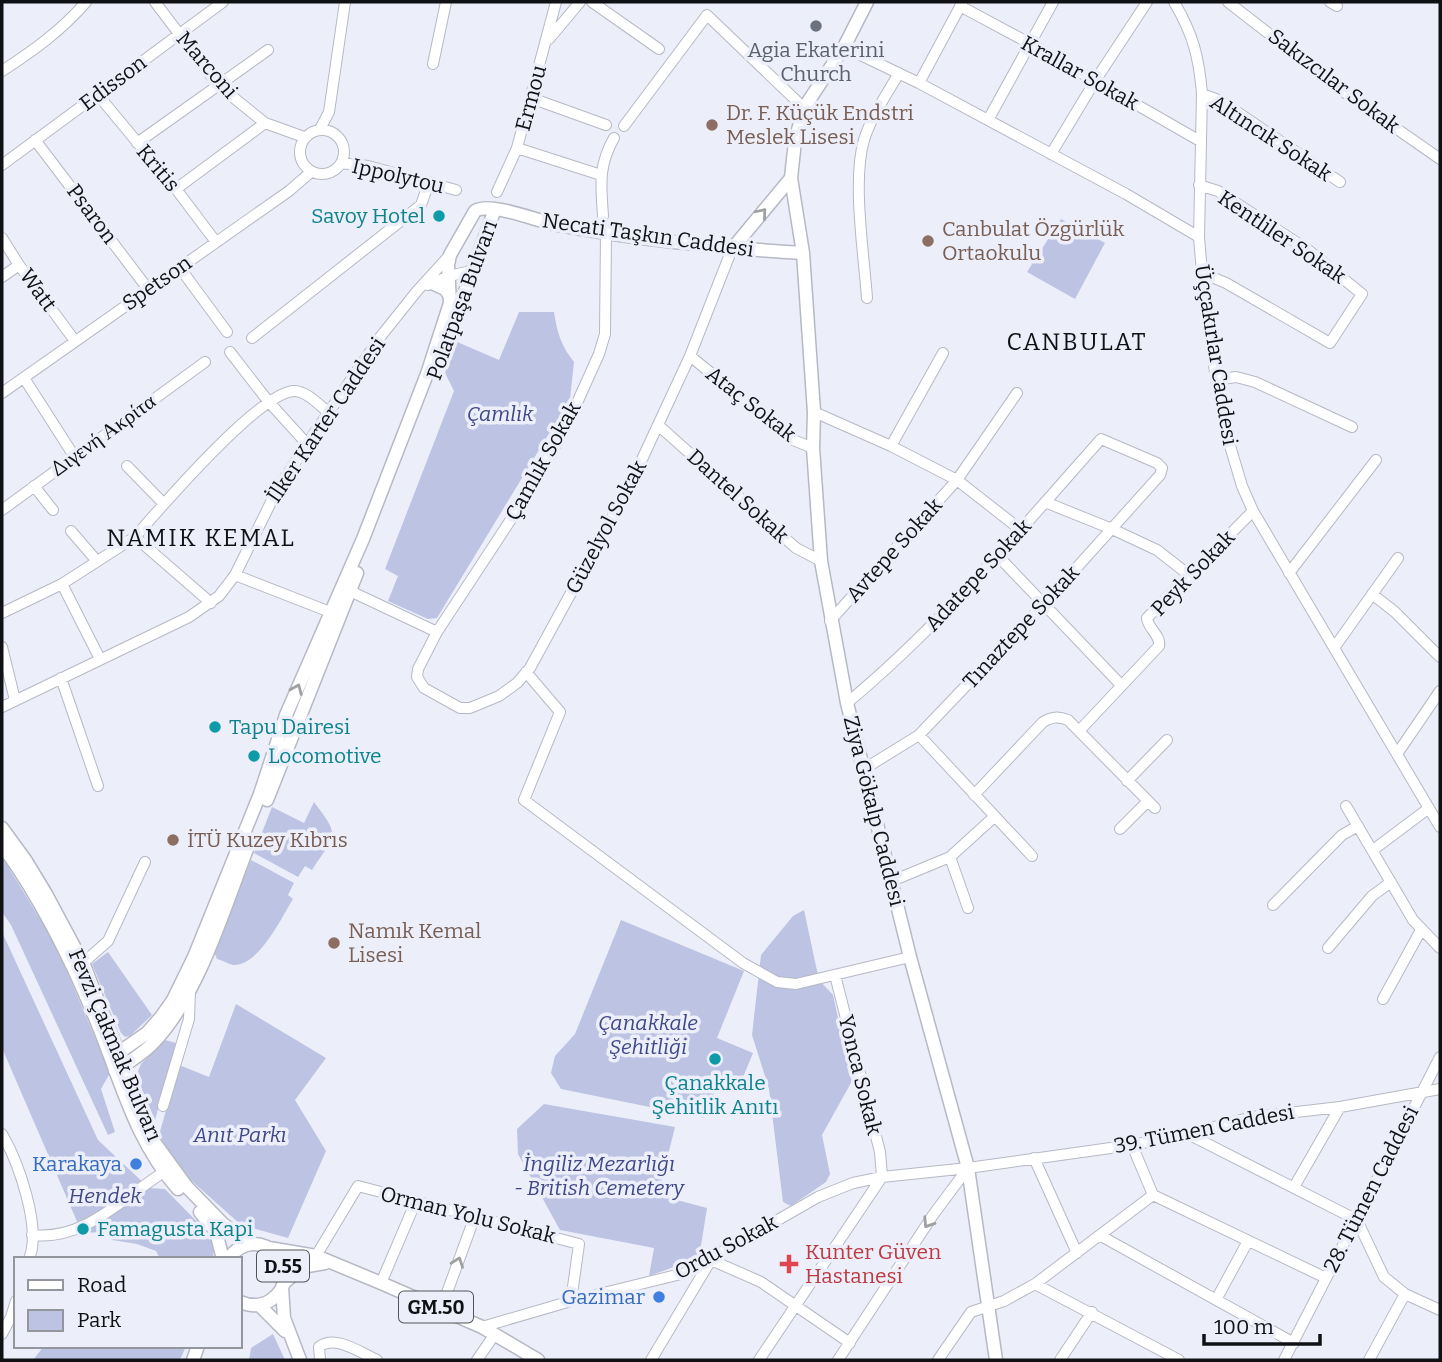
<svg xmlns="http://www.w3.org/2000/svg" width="1442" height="1362" font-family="Bitter,serif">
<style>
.green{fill:#bcc3e3}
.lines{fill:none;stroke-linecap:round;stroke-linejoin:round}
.minor-casing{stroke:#b6b9c4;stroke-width:12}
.major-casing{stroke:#b6b9c4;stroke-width:15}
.minor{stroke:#fff;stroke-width:10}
.major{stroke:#fff;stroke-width:12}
.oneway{stroke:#9fa0a1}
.worship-dot{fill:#6b7280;stroke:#eceffa;stroke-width:2.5}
.education-dot{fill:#8d6e63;stroke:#eceffa;stroke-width:2.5}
.culture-dot{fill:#0f9aa8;stroke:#eceffa;stroke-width:2.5}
.shop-dot{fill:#3f7fe0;stroke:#eceffa;stroke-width:2.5}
.health-dot{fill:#e0444e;stroke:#eceffa;stroke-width:2.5}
.labels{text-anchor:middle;stroke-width:7;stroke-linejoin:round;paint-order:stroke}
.shield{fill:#eceffa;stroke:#525459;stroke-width:2}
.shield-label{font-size:19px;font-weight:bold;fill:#101114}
.worship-label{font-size:21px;fill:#5b616d;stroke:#eceffa}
.street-label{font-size:21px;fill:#101114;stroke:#eceffa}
.education-label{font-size:21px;fill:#785e54;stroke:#eceffa;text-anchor:start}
.culture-label{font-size:21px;fill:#0d838f;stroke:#eceffa;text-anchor:start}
.park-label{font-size:21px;font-style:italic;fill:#404988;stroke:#eceffa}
.shop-label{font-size:21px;fill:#366cbe;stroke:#eceffa;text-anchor:end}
.health-label{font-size:21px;fill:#be3a42;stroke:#eceffa;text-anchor:start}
.quarter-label{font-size:24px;letter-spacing:2px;fill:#101114;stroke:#eceffa}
</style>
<rect width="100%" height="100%" fill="#eceffa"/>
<path class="green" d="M1061,219L1105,243L1075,299L1027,272Z
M519,312H554C557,332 561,346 574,362L570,399L437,618L428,619L388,601L398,576L385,569L454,391L445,373L455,341L499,360Z
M314,802C341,838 336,833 312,870L305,866L298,877L254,853L272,807L304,823Z
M2,857L55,943L110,1073L101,1089L115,1132L108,1135L11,925L2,912Z
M251,860L294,883L288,895L293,899C282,917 258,967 233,965C228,964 222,960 217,959L214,952Z
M804,910L819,980L833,995L852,1081L822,1135L830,1174L826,1182L791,1206L783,1202L769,1089L752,1035L761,955L793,916Z
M621,920L744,971L717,1038L753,1053L737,1092L718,1085L704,1118L561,1089L551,1073L555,1056L575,1034Z
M2,932L98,1140L149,1188L165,1189L212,1237L214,1244L213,1259H160L156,1251L137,1244L112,1240L106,1232L82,1233L2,1048Z
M108,952L152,1015L130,1036L125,1037L121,1033L92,964Z
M236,1004L326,1058L295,1100L326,1151L288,1238L241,1225L183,1173L159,1135L179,1065L209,1077Z
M165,1040L176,1043L154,1124L136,1076L141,1064Z
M544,1104L675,1127L658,1195L707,1208L699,1258L649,1276L654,1248L560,1230L518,1154L517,1129Z
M273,1334L285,1360H249L251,1348Z
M44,1346H186L180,1360H33Z"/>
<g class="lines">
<g class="minor-casing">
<path id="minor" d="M155,2L218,85L265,123L304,137
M592,2L659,49
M1174,2C1193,34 1199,57 1202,94L1199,237L1202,273L1216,380L1225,429L1242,486L1253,511L1440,827
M1228,2L1344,92L1440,159
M1330,2L1337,6
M960,6L1029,43L1200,141
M549,39L580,2
M844,47L919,83L1126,194L1199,237
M433,64L446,2
M2,71C33,51 62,30 86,2
M919,83L962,3
M1202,94L1221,101L1340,182
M98,95L176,189L216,242
M531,98L606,125
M988,120L1053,2
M624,126L707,15L804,108
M320,129L329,112L345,2
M300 152a22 22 0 1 1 44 0a22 22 0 1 1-44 0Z
M35,140L148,289
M137,143L268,50
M517,148L601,175
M1051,154L1095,81L1147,2
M341,163L368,166L456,190
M2,165L223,2
M1199,185L1218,191L1308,250L1362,294L1330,343L1226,283L1202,273
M176,189L265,123
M497,192L517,148L556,2
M603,216C601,185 598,166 614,138
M606,233L605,334L599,354L567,425L525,498L437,632L418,669L417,677L424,688L460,708H470L499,696L517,683L530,668L631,483L690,356L732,249
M2,238L19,265L75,341
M180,268L227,332
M2,277L19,265
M428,285L449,276L471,271
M867,298C864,255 852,180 864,140C871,117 887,94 899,73
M252,338L421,205L429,182
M230,352L268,401L307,444
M690,356L793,440L813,448
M24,378L74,456
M1216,380L1236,377L1255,382L1352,427
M2,393L289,191L311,172
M814,412L891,446L957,480L1021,530
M658,425L796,548L821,561
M891,446L943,353
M127,466L164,504
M34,486L53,510
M1045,502L1112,529L1157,550L1189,575
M2,510L205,362
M71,531L96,560
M135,537C162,506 257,395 293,391C306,390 320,406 329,413
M998,556L1121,685
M1289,573L1376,460
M235,575L330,612
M62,584L100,659
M350,591L437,632
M1372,594L1395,612L1440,657
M2,613L62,584L135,537L211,603
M830,621L957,480L1017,393
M2,647L15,700
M1334,648L1398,558
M526,672L560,712L524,800L743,963L777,982L796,984L910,957
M61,678L98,786
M847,703C941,625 1020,530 1101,439L1157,463L1162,468L1160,475L1044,604L919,735L864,769
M2,707L189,617L219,596L235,575L276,492L307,444L381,336L417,291L449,256
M1079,731L1159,646C1161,635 1148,629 1147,618L1253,511
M919,735L1032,856
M1397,754L1440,691
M1127,781L1167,740
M974,795L1043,722C1052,717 1058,716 1068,720L1155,808
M1346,806L1413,920L1440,948
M1120,829L1148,801
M1373,850L1429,808
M950,857L968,908
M892,881L950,857L994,817
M1273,905L1342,835L1358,826
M1328,948L1372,896L1391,882
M83,963L108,941L145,862
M1383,999L1421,930
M163,1106L189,1019L190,991
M2,1134C18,1161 42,1228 29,1259
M1188,1134L1357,1220
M1132,1145L1153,1195
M1034,1158L1077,1253
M1294,1187L1340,1107
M1153,1195L1326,1278
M1357,1220L1384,1277L1405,1294L1440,1310
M32,1235C85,1241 122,1198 164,1172
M1101,1236L1294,1343
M316,1256L358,1186L579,1244L571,1301
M381,1283L416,1201
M1035,1284L1179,1360
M1217,1298L1248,1241
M441,1309L475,1216
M482,1327L571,1301L685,1273L818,1197L853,1183L882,1177L968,1168L1132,1145L1188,1134L1252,1117L1340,1107L1440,1089
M2,1334L11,1317L16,1301
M320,1360L319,1347C335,1334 361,1353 377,1360
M477,1360L495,1334
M651,1360L711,1260L761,1282L850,1343
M759,1360L882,1177L880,1152L835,975
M838,1360L933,1215L968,1168
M938,1360L971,1312L1004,1301L1035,1284L1153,1195
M1060,1360L1092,1312
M1284,1360L1440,1057
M1369,1360L1405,1294"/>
</g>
<g class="major-casing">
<path id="major" d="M867,2L844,47L804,108L795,141L791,178L803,253L814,412L813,448L821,561L847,703L910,957L968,1168L996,1360
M732,249L791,178
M432,283L445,289L450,296
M439,363L495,209
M267,800L357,573
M2,828L26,861L46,894L84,965L152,1139L187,1187L223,1224L251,1244
M2,845C42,900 73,963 98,1025C122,1084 135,1140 178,1189
M111,1058L147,1033L161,1017L173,1000L194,957L260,794L286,715L363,539L427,374L450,303L448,265L450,255L475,211C491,201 539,222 558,225C638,240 721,248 803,253
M115,1071C129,1062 143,1054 154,1042C198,996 224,909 247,849
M200,1212L216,1232L223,1259
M269,1248L316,1256L381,1283L482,1327L538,1360
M228,1259C259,1217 309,1273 271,1300C261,1307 250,1306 240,1302
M284,1283L302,1267L325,1263
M282,1287L284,1318L300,1360
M259,1305L285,1331
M193,1360L198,1346"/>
</g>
<use href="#minor" class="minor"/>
<use href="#major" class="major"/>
</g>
<defs><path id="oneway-chevron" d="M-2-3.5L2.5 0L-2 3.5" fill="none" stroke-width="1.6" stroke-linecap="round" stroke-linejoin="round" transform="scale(1.75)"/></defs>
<g class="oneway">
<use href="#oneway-chevron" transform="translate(762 213) rotate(-50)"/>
<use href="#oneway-chevron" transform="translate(297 689) rotate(-67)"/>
<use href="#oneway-chevron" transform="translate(928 1223) rotate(123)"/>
<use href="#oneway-chevron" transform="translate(458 1262) rotate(-70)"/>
</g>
<circle class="worship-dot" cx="816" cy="26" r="7"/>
<g class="education-dot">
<circle cx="712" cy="125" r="7"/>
<circle cx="928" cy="241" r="7"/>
<circle cx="173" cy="840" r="7"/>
<circle cx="334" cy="943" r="7"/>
</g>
<g class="culture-dot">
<circle cx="439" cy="216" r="7"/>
<circle cx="215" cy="727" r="7"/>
<circle cx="254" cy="756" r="7"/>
<circle cx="715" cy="1059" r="7"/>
<circle cx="83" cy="1229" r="7"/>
</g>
<g class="shop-dot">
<circle cx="136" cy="1164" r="7"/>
<circle cx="659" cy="1297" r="7"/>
</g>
<path class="health-dot" d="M785.5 1253.5h7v7h7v7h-7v7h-7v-7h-7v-7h7z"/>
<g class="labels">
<g class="shield">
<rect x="257" y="1250.5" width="52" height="31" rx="5"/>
<rect x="399" y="1291.5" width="74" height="31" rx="5"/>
</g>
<g class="shield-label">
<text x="283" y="1273">D.55</text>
<text x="436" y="1314">GM.50</text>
</g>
<g class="worship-label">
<text x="816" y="57">Agia Ekaterini<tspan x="816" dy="24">Church</tspan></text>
</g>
<g class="street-label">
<text transform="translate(207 65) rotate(49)" y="7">Marconi</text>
<text transform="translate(1080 73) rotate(29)" y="7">Krallar Sokak</text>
<text transform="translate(1334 81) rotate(37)" y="7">Sakızcılar Sokak</text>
<text transform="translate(113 83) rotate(-37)" y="7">Edisson</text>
<text transform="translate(531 98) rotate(-75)" y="7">Ermou</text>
<text transform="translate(1271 138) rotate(33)" y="7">Altıncık Sokak</text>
<text transform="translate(158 168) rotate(50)" y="7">Kritis</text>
<text transform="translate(398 176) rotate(13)" y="7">Ippolytou</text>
<text transform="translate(92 214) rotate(53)" y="7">Psaron</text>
<text transform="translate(648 235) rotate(8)" y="7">Necati Taşkın Caddesi</text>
<text transform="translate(1282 237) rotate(34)" y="7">Kentliler Sokak</text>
<text transform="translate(157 283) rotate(-35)" y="7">Spetson</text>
<text transform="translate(38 290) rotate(54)" y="7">Watt</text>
<text transform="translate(462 300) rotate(-70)" y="7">Polatpaşa Bulvarı</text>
<text transform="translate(1216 355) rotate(81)" y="7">Üççakırlar Caddesi</text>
<text transform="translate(751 404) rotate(38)" y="7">Ataç Sokak</text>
<text transform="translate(326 420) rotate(-56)" y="7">İlker Karter Caddesi</text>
<text transform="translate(103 435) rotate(-36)" y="7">Διγενή Ακρίτα</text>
<text transform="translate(543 461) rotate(-61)" y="7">Çamlık Sokak</text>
<text transform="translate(738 496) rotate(42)" y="7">Dantel Sokak</text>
<text transform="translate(606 527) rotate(-62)" y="7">Güzelyol Sokak</text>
<text transform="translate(894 550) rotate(-48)" y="7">Avtepe Sokak</text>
<text transform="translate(1193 573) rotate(-46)" y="7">Peyk Sokak</text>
<text transform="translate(978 575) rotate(-47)" y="7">Adatepe Sokak</text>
<text transform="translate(1021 627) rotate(-47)" y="7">Tınaztepe Sokak</text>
<text transform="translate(874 811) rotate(76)" y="7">Ziya Gökalp Caddesi</text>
<text transform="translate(115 1045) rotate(67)" y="7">Fevzi Çakmak Bulvarı</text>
<text transform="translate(860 1075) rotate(76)" y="7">Yonca Sokak</text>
<text transform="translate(1204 1129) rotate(-11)" y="7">39. Tümen Caddesi</text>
<text transform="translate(1371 1189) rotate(-63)" y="7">28. Tümen Caddesi</text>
<text transform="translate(468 1215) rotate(14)" y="7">Orman Yolu Sokak</text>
<text transform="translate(726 1247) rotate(-28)" y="7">Ordu Sokak</text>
</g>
<g class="education-label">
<text x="726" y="120">Dr. F. Küçük Endstri<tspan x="726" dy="24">Meslek Lisesi</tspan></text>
<text x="942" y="236">Canbulat Özgürlük<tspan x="942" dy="24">Ortaokulu</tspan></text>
<text x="187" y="847">İTÜ Kuzey Kıbrıs</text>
<text x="348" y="938">Namık Kemal<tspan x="348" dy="24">Lisesi</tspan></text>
</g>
<g class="culture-label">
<text x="425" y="223" text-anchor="end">Savoy Hotel</text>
<text x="229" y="734">Tapu Dairesi</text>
<text x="268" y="763">Locomotive</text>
<text x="715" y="1090" text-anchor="middle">Çanakkale<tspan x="715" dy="24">Şehitlik Anıtı</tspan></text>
<text x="97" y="1236">Famagusta Kapi</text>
</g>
<g class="park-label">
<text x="500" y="421">Çamlık</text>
<text x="648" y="1030">Çanakkale<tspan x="648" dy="24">Şehitliği</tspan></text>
<text x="240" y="1142">Anıt Parkı</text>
<text x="599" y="1171">İngiliz Mezarlığı<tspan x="599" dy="24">- British Cemetery</tspan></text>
<text x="105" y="1203">Hendek</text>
</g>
<g class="shop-label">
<text x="122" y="1171">Karakaya</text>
<text x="645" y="1304">Gazimar</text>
</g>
<g class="health-label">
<text x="805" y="1259">Kunter Güven<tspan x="805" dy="24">Hastanesi</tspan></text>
</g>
<g class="quarter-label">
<text x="1077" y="350">CANBULAT</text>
<text x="201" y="546">NAMIK KEMAL</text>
</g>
</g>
<rect width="1442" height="1362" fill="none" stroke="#101114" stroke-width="7"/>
<rect x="14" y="1257" width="228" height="91" fill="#eceffa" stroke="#94969e" stroke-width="2"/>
<rect x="28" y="1280" width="35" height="10" fill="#ffffff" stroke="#94969e" stroke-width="2"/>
<text x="77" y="1292" font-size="21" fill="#101114">Road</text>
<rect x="28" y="1310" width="35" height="21" fill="#bcc3e3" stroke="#94969e" stroke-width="2"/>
<text x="77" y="1327" font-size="21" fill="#101114">Park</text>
<path d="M1204 1334v10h116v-10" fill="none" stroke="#101114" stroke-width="3.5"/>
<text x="1214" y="1334" font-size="21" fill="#101114" stroke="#eceffa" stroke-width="5" paint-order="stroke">100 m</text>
</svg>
